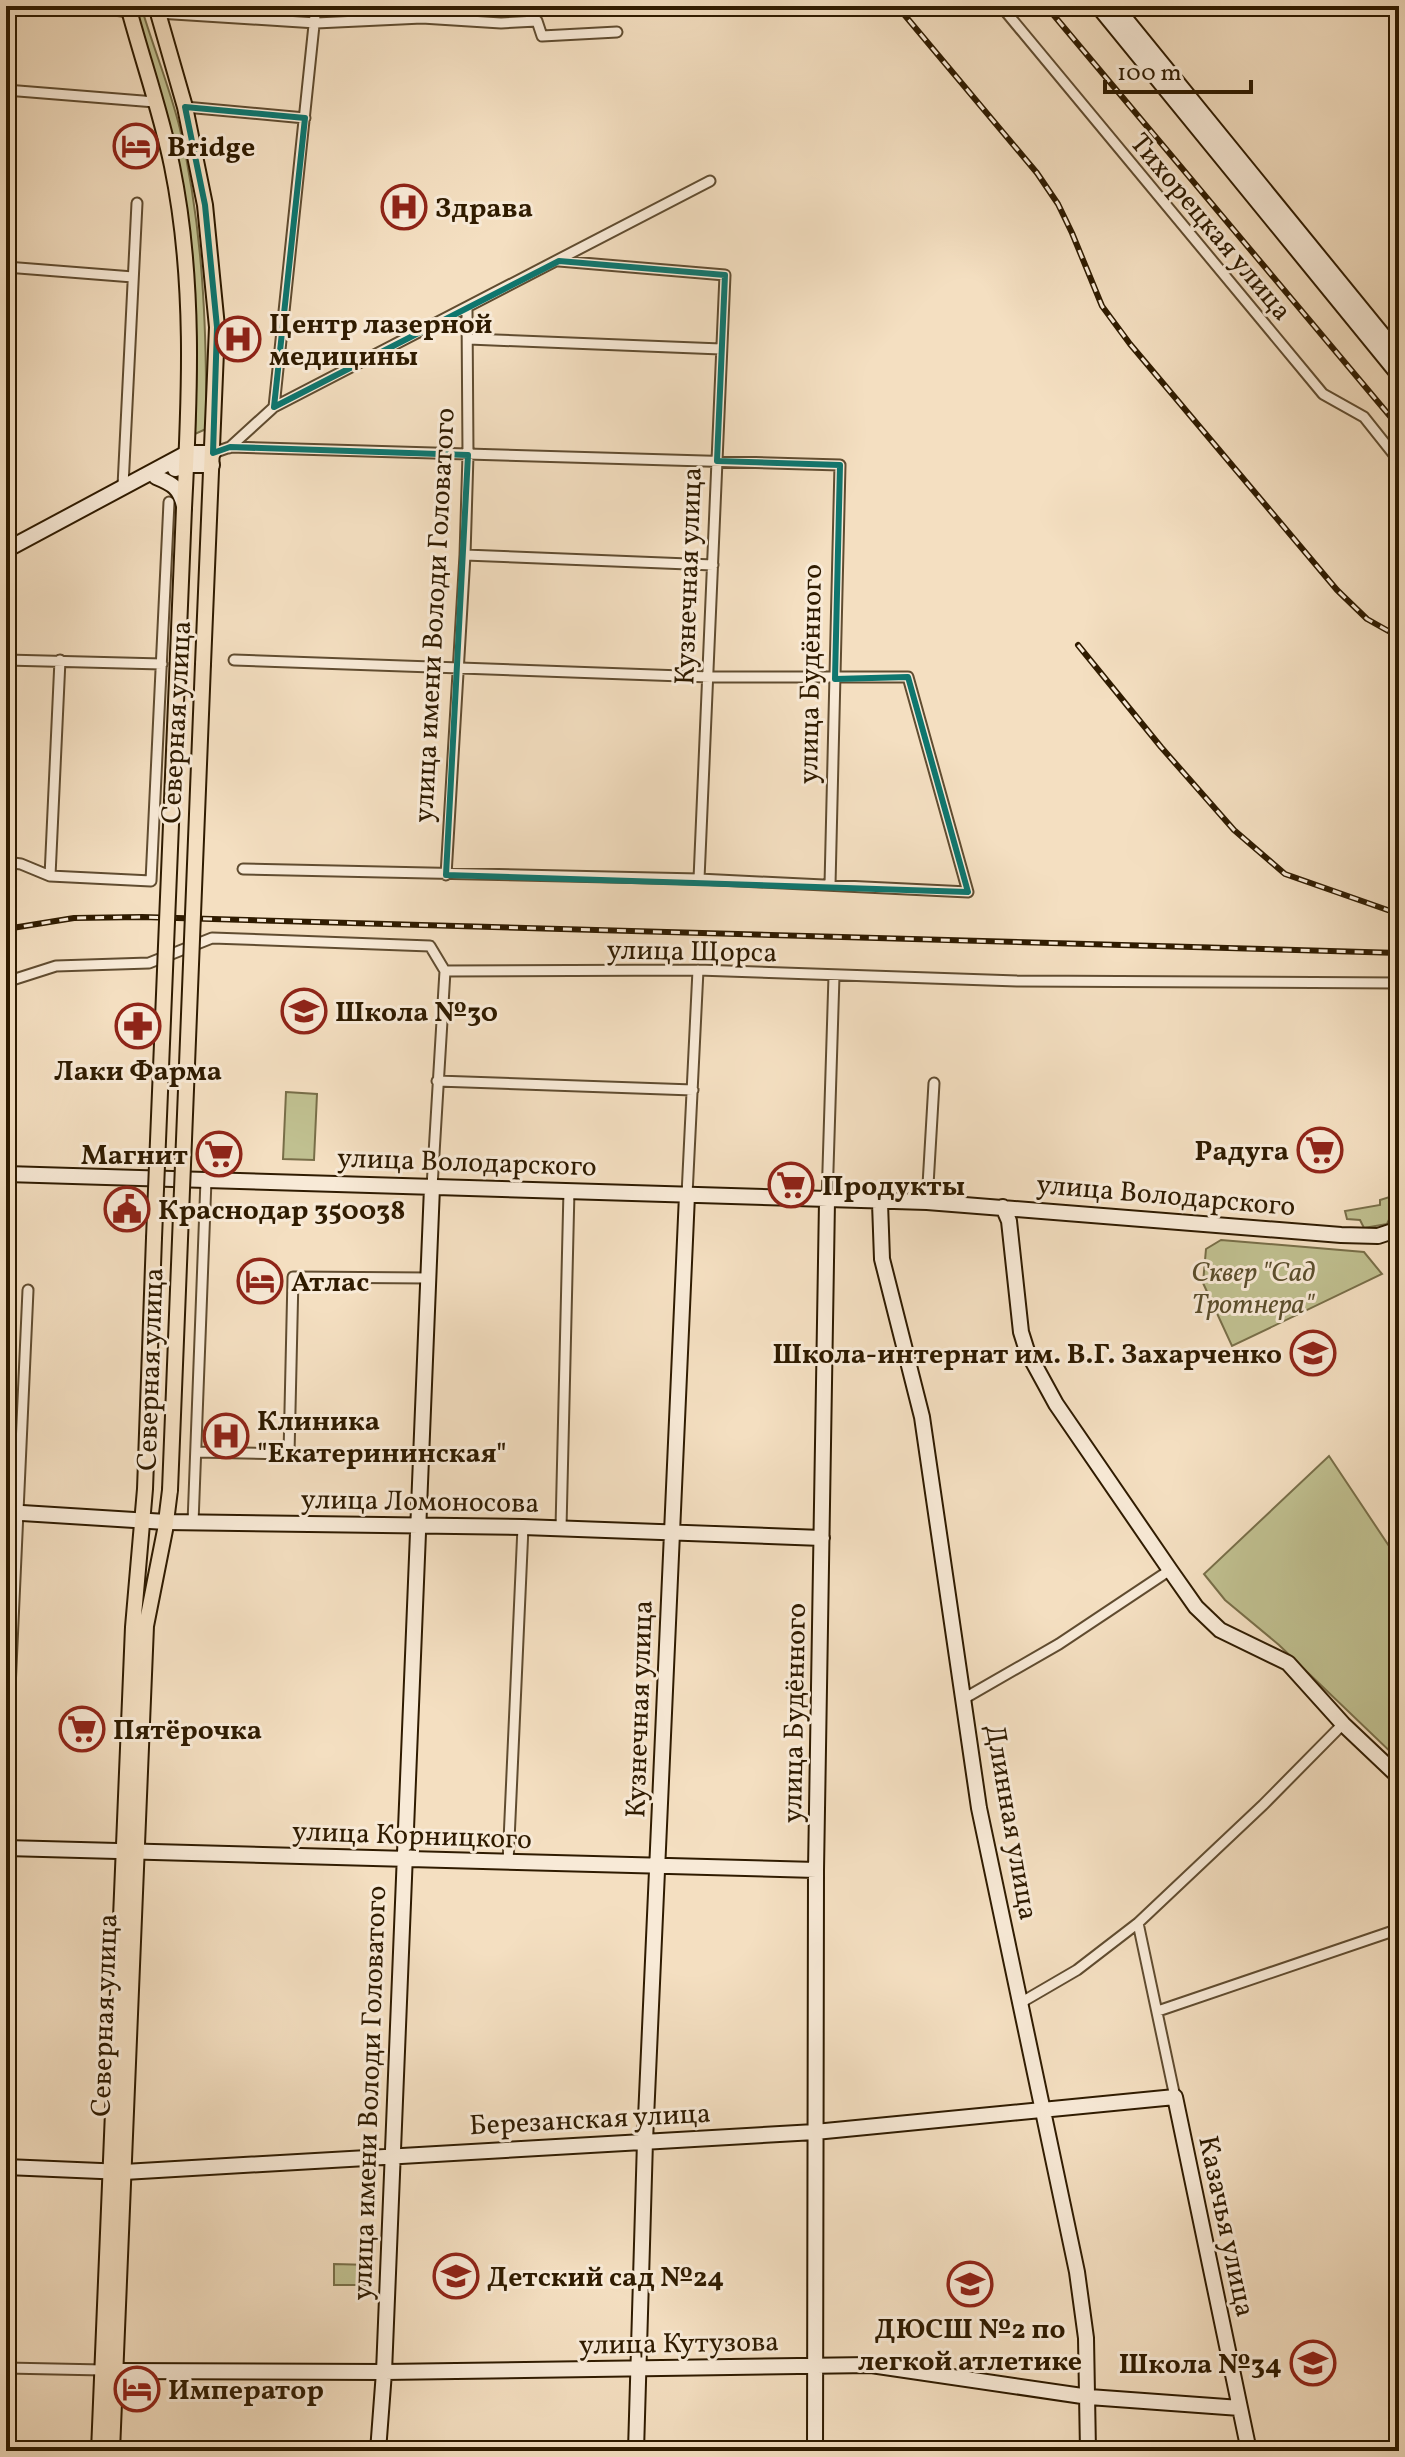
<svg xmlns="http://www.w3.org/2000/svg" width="1405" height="2457" font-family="Vollkorn,serif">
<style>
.green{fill:#c0c090;stroke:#786e48;stroke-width:2}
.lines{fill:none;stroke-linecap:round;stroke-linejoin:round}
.street-casing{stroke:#604c30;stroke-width:13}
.secondary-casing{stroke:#2f1b00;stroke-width:18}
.primary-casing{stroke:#2f1b00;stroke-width:18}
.street{stroke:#f8ead7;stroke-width:9}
.secondary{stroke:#f8ead7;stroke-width:14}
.primary{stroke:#f4dfc1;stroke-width:14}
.rail-casing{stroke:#2f1b00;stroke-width:6}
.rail{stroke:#f8ead7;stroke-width:3;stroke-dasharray:9;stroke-linecap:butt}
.primary-bridge-casing{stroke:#2f1b00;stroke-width:18;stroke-linecap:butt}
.primary-bridge{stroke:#f4dfc1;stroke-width:14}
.marked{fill:none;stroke:#0f766e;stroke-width:6;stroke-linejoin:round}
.labels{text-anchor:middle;stroke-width:6;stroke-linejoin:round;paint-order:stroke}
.poi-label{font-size:28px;font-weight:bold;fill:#2f1b00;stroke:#f8ead7;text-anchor:start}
.street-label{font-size:28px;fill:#2f1b00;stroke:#f8ead7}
.park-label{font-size:28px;font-style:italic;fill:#5a4d2b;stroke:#f8ead7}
</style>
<rect width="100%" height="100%" fill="#f4dfc1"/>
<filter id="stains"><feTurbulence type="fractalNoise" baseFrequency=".0025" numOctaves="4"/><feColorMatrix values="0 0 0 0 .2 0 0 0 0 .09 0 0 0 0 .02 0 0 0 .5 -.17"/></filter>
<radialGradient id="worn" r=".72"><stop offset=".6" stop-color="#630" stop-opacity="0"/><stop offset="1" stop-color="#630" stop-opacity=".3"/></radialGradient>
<path class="green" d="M135,6H141C153,47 170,88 180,129C203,228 207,328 206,429L195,434L197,353L188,229Z
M286,1092L317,1094L314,1160L283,1159Z
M1399,1194V1211H1393L1387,1224L1364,1228L1360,1220L1347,1219L1345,1211L1380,1205V1200Z
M1221,1240L1364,1252L1382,1274L1232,1346L1203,1283L1206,1249Z
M1329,1456L1399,1561V1760L1279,1645L1225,1600L1204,1574Z
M334,2264L371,2265V2285H334Z"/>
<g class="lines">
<g class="street-casing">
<path id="street" d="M82,6L130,12
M1001,6L1323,394L1364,417L1399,461
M158,13L316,23L422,18L501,23L537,21L542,36L617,32
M6,90L155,102
M185,107L305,118
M559,261L725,275L699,879
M6,267L133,277
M469,339L721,349
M274,407L316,6
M229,448L274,407L710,181
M213,453L230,447L840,465L830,885
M123,486L137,203
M465,555L713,565
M6,660L162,664
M234,660L710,677H908L968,892L699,879L243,869
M6,862L21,864L50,876L151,881L169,502
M446,875L465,555L468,455L467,309
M50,876L60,660
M445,971L698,970L1017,981L1399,983
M6,982L56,966L149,963L212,938L430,946L445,971
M437,1081L693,1090
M432,1187L445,971
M687,1195L698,970
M827,1201L834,976
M927,1202L934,1083
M197,1452L289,1454L293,1277L428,1278
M193,1523L206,1180
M561,1528L569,1190
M965,1698L1059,1644L1170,1570
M9,1711L28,1290
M508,1863L523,1527
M1138,1923L1175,2097
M1022,2002L1077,1970L1138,1923L1263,1805L1343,1724
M1158,2011L1399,1929
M6,2368L103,2370"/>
</g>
<g class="secondary-casing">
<path id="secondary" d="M1098,6L1399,375
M1115,6L1399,355
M175,469L187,465H212
M156,477C173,484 180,488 184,506
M6,550L187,453H213
M6,1174L927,1202L1341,1235L1378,1236L1399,1229
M880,1203L882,1259L922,1417L979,1808L1077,2272L1086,2338L1088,2451
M1003,1207L1009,1221L1021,1332L1027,1351L1056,1404L1170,1570L1196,1607L1220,1630L1288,1663L1343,1724L1399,1777
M6,1512L166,1522L523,1527L822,1538
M6,1848L816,1870
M6,2167L124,2172L815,2132L1175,2097L1249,2451
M115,2371L384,2372L871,2365L1089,2397L1240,2408
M378,2451L384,2372L432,1187
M636,2451L645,2141L687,1195
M815,2451L816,1870L827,1201"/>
</g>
<g class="primary-casing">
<path id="primary" d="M128,6C142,59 161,112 172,166C195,278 190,394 184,508
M156,6L185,107L205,205L217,327L203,664
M99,2451L133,1627L145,1489L154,1238
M112,2451L146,1626L165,1530L170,1490"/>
</g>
<use href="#street" class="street"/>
<use href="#secondary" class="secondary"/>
<use href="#primary" class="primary"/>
<g class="rail-casing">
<path id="rail" d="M897,6L1037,173L1058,204L1072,233L1102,306L1130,344L1337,590L1367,619L1399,637
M1046,6L1399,427
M1078,645L1161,747L1234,830L1285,874L1399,914
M6,929L74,918L142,917L1399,953"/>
</g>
<use href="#rail" class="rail"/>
<g class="primary-bridge-casing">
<path id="primary-bridge" d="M154,1238L184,508
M170,1490L203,664"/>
</g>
<use href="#primary-bridge" class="primary-bridge"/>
</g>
<path class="marked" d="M185,107L305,118L274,407L559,261L725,275L717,461L840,465L835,679L908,677L968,892L446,875L468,455L230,447L213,453L217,327L205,205Z"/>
<defs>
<g id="hotel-ring" transform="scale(2.3)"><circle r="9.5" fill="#f8ead7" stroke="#8f2418" stroke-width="1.5"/><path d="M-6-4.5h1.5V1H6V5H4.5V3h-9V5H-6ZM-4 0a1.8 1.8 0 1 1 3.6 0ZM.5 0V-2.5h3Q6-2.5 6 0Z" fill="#8f2418"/></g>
<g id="hospital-ring" transform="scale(2.3)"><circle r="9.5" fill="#f8ead7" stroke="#8f2418" stroke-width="1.5"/><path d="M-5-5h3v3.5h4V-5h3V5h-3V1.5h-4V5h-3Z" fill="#8f2418"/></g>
<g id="school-ring" transform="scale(2.3)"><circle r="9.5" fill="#f8ead7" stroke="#8f2418" stroke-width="1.5"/><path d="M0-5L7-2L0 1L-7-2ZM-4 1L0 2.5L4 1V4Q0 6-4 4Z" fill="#8f2418"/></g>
<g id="pharmacy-ring" transform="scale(2.3)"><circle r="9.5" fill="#f8ead7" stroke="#8f2418" stroke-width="1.5"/><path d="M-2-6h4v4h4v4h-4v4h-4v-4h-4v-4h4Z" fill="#8f2418"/></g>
<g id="supermarket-ring" transform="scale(2.3)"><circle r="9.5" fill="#f8ead7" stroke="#8f2418" stroke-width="1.5"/><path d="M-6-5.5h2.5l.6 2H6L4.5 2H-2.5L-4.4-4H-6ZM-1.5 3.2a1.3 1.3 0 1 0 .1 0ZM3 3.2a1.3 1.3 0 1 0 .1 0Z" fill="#8f2418"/></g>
<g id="civic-ring" transform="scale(2.3)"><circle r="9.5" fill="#f8ead7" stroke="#8f2418" stroke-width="1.5"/><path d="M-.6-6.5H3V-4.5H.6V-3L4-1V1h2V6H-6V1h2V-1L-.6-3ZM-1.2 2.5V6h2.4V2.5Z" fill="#8f2418"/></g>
</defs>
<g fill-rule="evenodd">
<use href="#hotel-ring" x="136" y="146"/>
<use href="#hospital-ring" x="404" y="207"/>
<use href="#hospital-ring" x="238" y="339"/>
<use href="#school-ring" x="304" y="1011"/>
<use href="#pharmacy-ring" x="138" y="1026"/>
<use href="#supermarket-ring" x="1320" y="1150"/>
<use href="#supermarket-ring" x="219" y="1154"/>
<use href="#supermarket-ring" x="791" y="1185"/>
<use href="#civic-ring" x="127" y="1209"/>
<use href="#hotel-ring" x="260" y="1281"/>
<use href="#school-ring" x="1313" y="1353"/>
<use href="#hospital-ring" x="226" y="1436"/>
<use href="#supermarket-ring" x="82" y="1729"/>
<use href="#school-ring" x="456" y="2276"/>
<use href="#school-ring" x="970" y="2284"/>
<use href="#school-ring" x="1313" y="2363"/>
<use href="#hotel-ring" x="137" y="2389"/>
</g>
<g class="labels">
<g class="poi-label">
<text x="167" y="156">Bridge</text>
<text x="435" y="217">Здрава</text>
<text x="269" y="333">Центр лазерной<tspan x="269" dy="32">медицины</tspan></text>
<text x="335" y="1021">Школа №30</text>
<text x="138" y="1080" text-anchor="middle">Лаки Фарма</text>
<text x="1289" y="1160" text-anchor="end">Радуга</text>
<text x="188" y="1164" text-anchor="end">Магнит</text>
<text x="822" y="1195">Продукты</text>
<text x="158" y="1219">Краснодар 350038</text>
<text x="291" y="1291">Атлас</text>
<text x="1282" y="1363" text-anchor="end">Школа-интернат им. В.Г. Захарченко</text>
<text x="257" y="1430">Клиника<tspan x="257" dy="32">"Екатерининская"</tspan></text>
<text x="113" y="1739">Пятёрочка</text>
<text x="487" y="2286">Детский сад №24</text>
<text x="970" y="2338" text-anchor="middle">ДЮСШ №2 по<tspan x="970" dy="32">легкой атлетике</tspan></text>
<text x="1282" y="2373" text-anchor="end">Школа №34</text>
<text x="168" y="2399">Император</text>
</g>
<g class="street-label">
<text transform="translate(1212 226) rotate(50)" y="10">Тихорецкая улица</text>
<text transform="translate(687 576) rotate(-88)" y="10">Кузнечная улица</text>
<text transform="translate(433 615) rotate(-87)" y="10">улица имени Володи Головатого</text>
<text transform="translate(809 674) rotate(-89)" y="10">улица Будённого</text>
<text transform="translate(175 722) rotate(-87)" y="10">Северная улица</text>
<text transform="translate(692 950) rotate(1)" y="10">улица Щорса</text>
<text transform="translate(467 1161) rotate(2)" y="10">улица Володарского</text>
<text transform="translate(1166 1194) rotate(5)" y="10">улица Володарского</text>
<text transform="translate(149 1369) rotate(-88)" y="10">Северная улица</text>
<text transform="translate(420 1500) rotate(1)" y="10">улица Ломоносова</text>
<text transform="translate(638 1709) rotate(-88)" y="10">Кузнечная улица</text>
<text transform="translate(793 1713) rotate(-89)" y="10">улица Будённого</text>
<text transform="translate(1013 1822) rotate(80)" y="10">Длинная улица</text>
<text transform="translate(412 1834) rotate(2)" y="10">улица Корницкого</text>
<text transform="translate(103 2015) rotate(-88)" y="10">Северная улица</text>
<text transform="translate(368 2093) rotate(-88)" y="10">улица имени Володи Головатого</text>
<text transform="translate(590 2118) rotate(-3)" y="10">Березанская улица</text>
<text transform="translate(1228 2226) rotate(78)" y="10">Казачья улица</text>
<text transform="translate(679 2342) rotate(-1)" y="10">улица Кутузова</text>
</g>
<g class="park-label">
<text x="1253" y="1281">Сквер "Сад<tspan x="1253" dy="32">Тротнера"</tspan></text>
</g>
</g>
<rect width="1405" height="2457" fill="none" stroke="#f4dfc1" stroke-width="32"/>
<rect x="8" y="8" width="1389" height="2441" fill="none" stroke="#2f1b00" stroke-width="4"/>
<rect x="16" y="16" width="1373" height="2425" fill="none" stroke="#2f1b00" stroke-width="2"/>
<path d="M1105 80v12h146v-12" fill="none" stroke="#2f1b00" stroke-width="4"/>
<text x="1117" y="80" font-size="24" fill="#2f1b00" stroke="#f8ead7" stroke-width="6" paint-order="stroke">100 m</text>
<rect width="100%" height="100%" filter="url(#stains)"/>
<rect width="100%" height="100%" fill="url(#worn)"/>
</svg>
